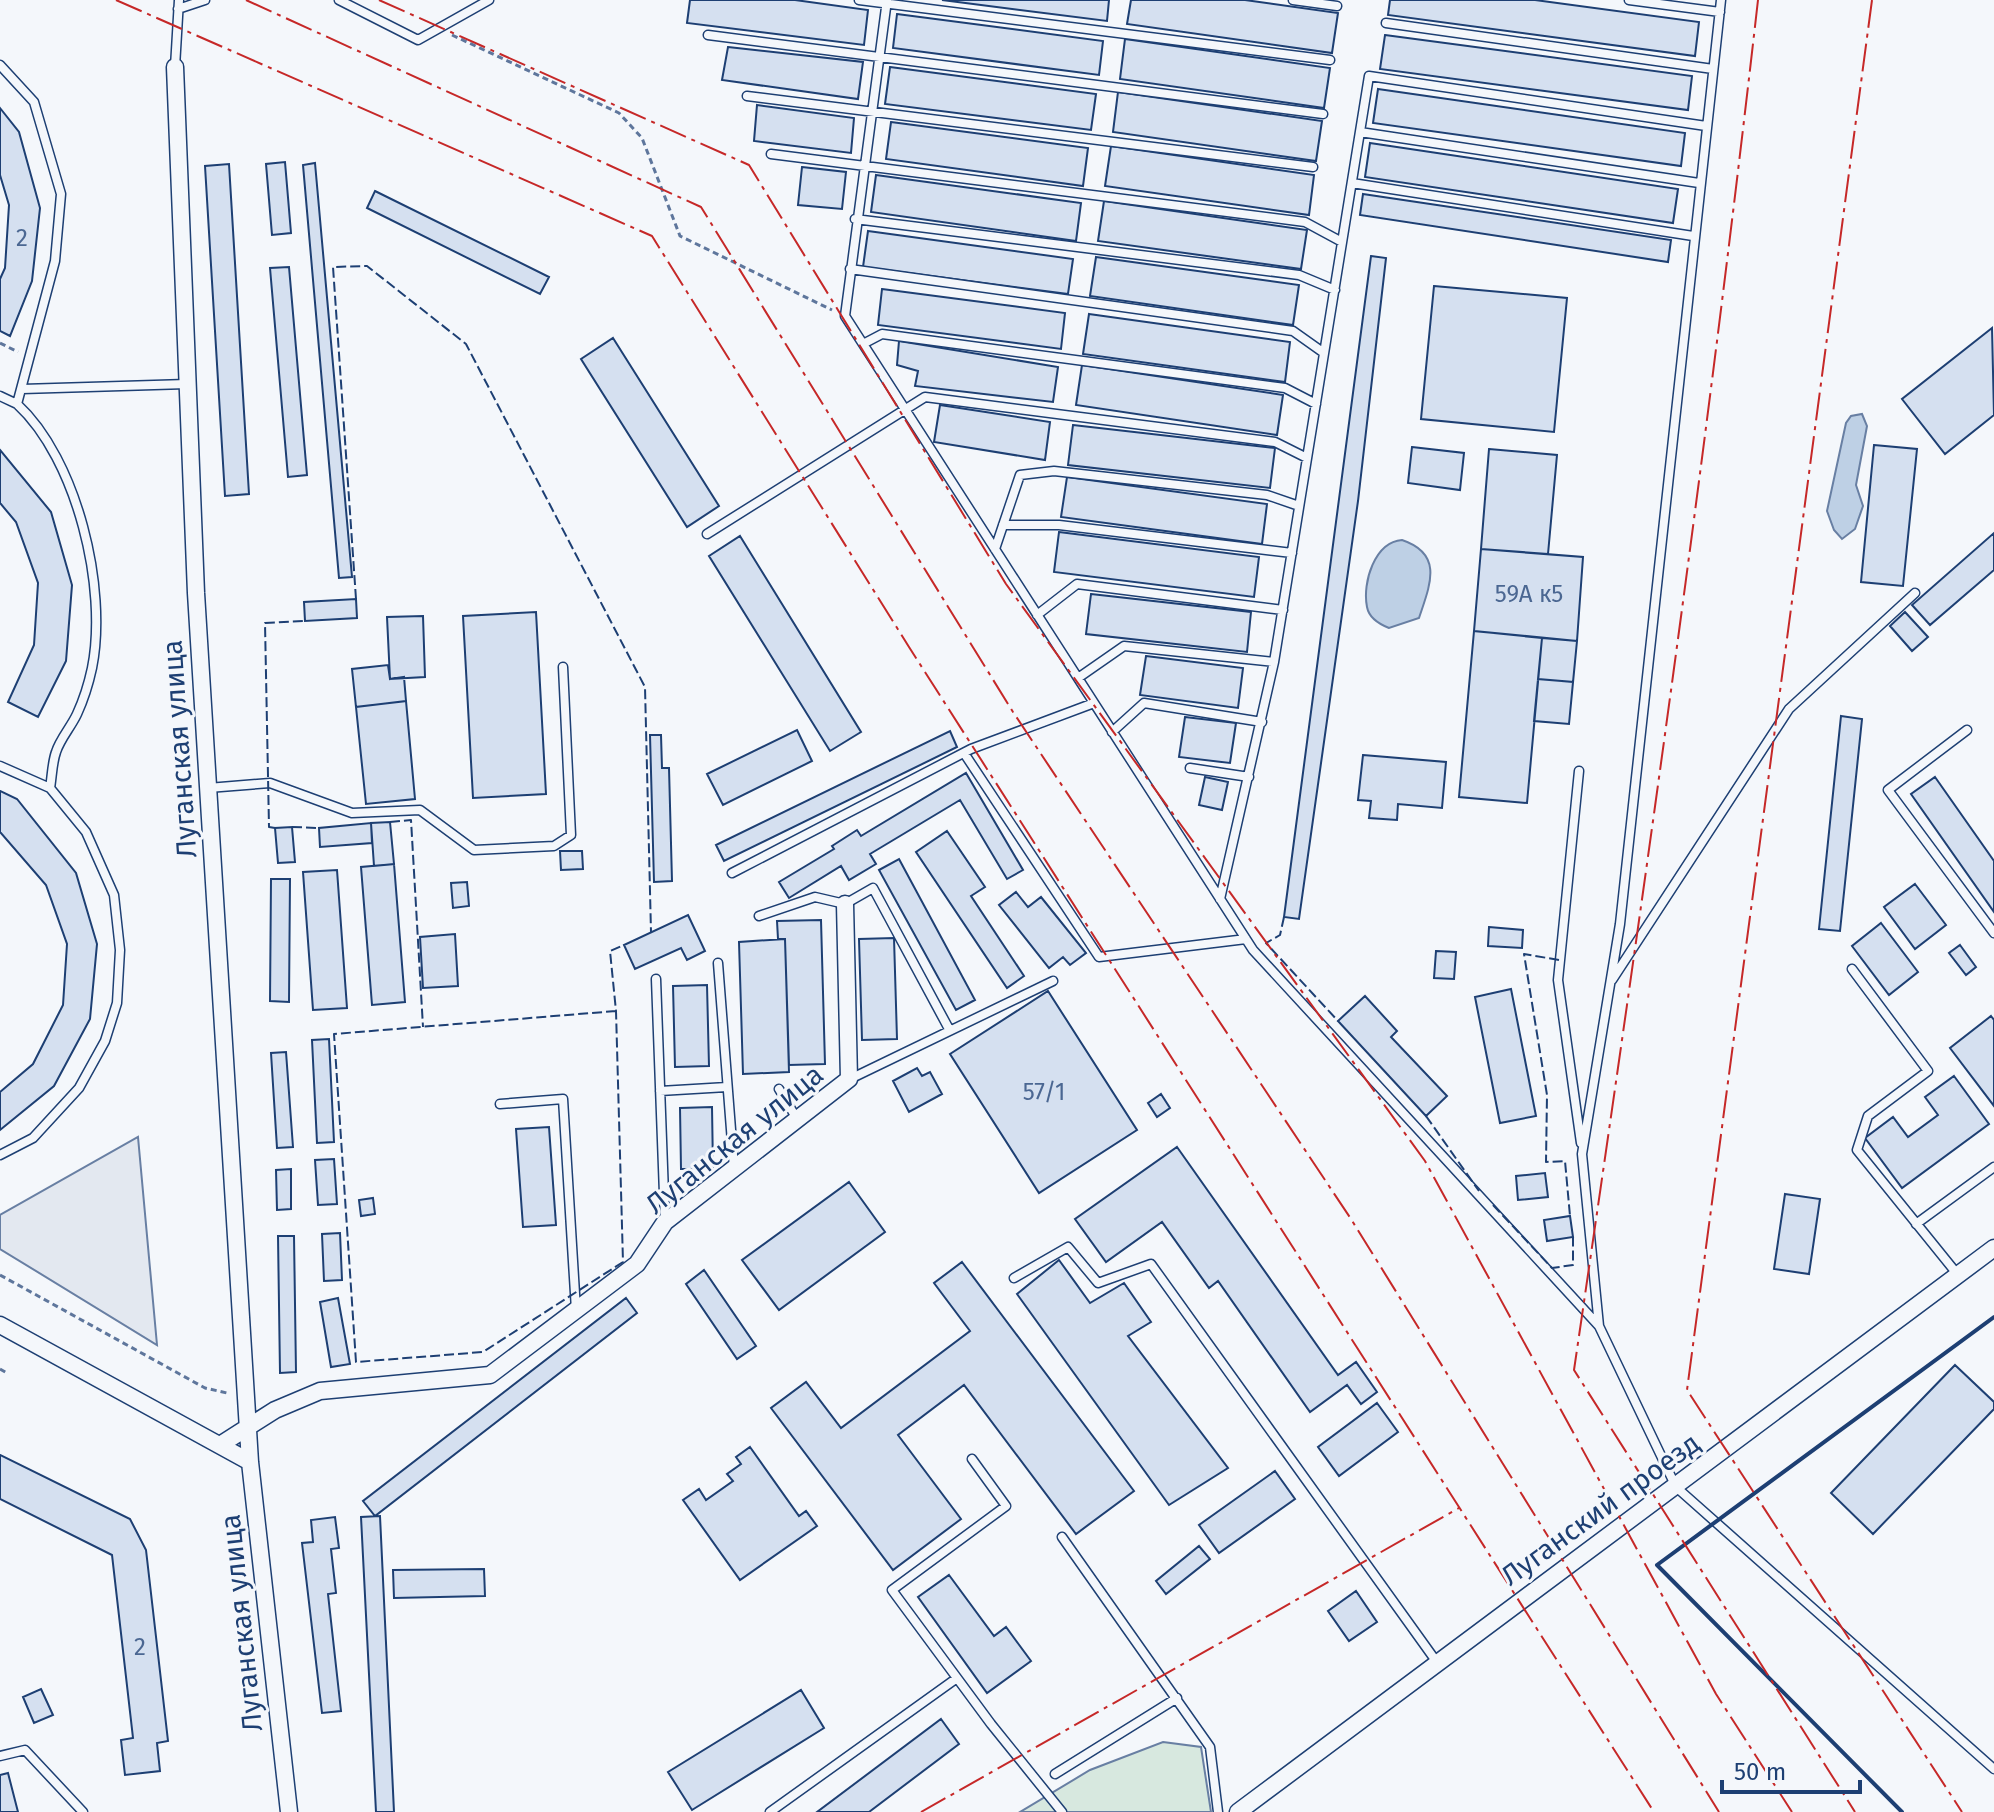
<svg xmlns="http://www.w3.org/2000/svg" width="1994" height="1812" font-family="'Fira Sans',sans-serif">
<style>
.green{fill:#d7e8df;stroke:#687fa3;stroke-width:2}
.parking{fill:#e3e8f0;stroke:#687fa3;stroke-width:2}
.water{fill:#bed0e5;stroke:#687fa3;stroke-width:2}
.building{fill:#d5e0f0;stroke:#1d3f73;stroke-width:2}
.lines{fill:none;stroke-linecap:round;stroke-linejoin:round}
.lane-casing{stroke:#1d3f73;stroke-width:11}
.street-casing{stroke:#1d3f73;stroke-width:19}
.path{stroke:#5e769c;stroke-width:3;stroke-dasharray:6 4;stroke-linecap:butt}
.lane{stroke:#f4f7fb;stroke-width:8}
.street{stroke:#f4f7fb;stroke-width:16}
.fence{stroke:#1d3f73;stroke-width:2;stroke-dasharray:10 4;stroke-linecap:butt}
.wall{stroke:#1d3f73;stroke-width:4}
.power{stroke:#c62828;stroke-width:2;stroke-dasharray:28 6 4 6;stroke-linecap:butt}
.labels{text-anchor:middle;stroke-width:6;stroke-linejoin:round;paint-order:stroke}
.number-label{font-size:24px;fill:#4b6792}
.street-label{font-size:28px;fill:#1d3f73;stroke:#f4f7fb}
</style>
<rect width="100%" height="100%" fill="#f4f7fb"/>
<path class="green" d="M1163,1742L1201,1747L1211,1812H1020L1090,1770Z"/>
<path class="parking" d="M138,1137L157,1345L0,1249V1215Z"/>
<path class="water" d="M1862,414L1867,426L1856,485L1863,506L1855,529L1842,539L1834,530L1827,511L1846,423L1851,416Z
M1402,540C1444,554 1430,585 1419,618L1389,628C1379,624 1369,618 1367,607C1362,582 1375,542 1402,540Z"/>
<path class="building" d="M690,0H795L868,10L864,45L687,23Z
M942,0H1109L1107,21Z
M1131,0H1245L1338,13L1332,53L1127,24Z
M1390,0H1535L1699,22L1695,56L1388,15Z
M897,14L1103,41L1099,75L893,48Z
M1385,35L1692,76L1688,110L1380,69Z
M1125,39L1330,68L1324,108L1120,79Z
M728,47L863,62L858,99L722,80Z
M890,67L1096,94L1091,130L885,104Z
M1378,89L1685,133L1681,166L1373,123Z
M1118,92L1322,121L1316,161L1113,132Z
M757,105L854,118L851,153L754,141Z
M0,108L19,132L40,208L32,281L10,336L0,331V279L5,268L9,205L0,175Z
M891,122L1088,148L1083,186L886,159Z
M1370,143L1678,189L1673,223L1365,177Z
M1111,146L1314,175L1309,215L1105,186Z
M285,162L291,233L272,235L266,164Z
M315,163L352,577L339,578L303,165Z
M229,164L249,494L225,496L205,166Z
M802,167L846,172L842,209L798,205Z
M876,175L1081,203L1076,241L871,212Z
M375,191L549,277L540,294L367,208Z
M1363,194L1671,240L1668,262L1360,215Z
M1104,201L1307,230L1301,269L1098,241Z
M868,231L1073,259L1068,294L863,267Z
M1371,256L1386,258L1358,501L1299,919L1284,917Z
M1096,257L1299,285L1293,325L1090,296Z
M289,267L307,475L288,477L270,268Z
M1434,286L1567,298L1554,432L1421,419Z
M882,289L1065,313L1061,349L878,325Z
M1089,314L1290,342L1285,382L1083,354Z
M1992,328L1994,415L1945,454L1902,399Z
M613,338L719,506L687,527L581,359Z
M899,341L1058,367L1053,402L915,386L918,371L897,365Z
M1082,365L1283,395L1277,435L1076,405Z
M940,405L1050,422L1045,460L934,442Z
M1073,425L1275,448L1270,488L1068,465Z
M1874,445L1917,449L1903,586L1861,582Z
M1412,447L1464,453L1460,490L1408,483Z
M1489,449L1557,455L1548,554L1481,549Z
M0,450L51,512L72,585L66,661L38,717L8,702L34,645L38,583L16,522L0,503Z
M1067,477L1267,504L1262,544L1061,517Z
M1059,532L1259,557L1254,597L1054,572Z
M1994,533V570L1930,625L1912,605Z
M740,536L861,732L830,751L709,556Z
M1481,549L1583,557L1577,641L1474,631Z
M1091,594L1251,612L1247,652L1086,634Z
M356,599L357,618L305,621L304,602Z
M536,612L546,794L473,798L463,616Z
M1905,612L1928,637L1912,651L1890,626Z
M423,616L425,677L390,679L387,617Z
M1474,631L1542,638L1527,803L1459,797Z
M1542,638L1577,641L1569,724L1534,721Z
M1542,638L1577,641L1573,682L1538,679Z
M1146,656L1243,668L1238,708L1140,695Z
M388,665L390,679L404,677L406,701L356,707L352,669Z
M1538,679L1573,682L1569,724L1534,721Z
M406,701L415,799L366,804L356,707Z
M1841,716L1862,719L1840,931L1819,929Z
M1185,717L1236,723L1230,763L1179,757Z
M797,730L812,761L723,805L707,774Z
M950,731L957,747L724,861L716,845Z
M650,735H661L662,768H669L672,881L654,882Z
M1363,755L1446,762L1442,808L1398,804L1397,820L1369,818L1371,801L1358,800Z
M966,773L1023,870L1007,879L960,800L870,854L876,864L849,880L841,866L789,898L779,882L834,849L832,846L857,830L861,836Z
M1205,777L1228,782L1222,810L1199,805Z
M1935,777L1994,861V912L1911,794Z
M0,791L17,799L76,873L97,944L90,1019L54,1086L0,1130V1092L33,1064L63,1005L67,944L46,885L0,832Z
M390,822L394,864L374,866L371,823Z
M371,823L372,843L320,847L319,828Z
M292,827L295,862L278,863L275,828Z
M947,831L985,887L971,896L1024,976L1007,988L916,852Z
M560,851H582L583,869L561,870Z
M899,859L975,1000L956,1010L879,870Z
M394,864L405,1002L372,1005L361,867Z
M337,870L347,1008L313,1010L303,872Z
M271,879H290L289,1002L270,1001Z
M467,882L469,906L453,908L451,883Z
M1915,884L1946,925L1915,949L1884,907Z
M1016,892L1028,907L1041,897L1086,953L1070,965L1063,957L1049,968L999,905Z
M688,915L705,951L687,960L681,948L635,969L624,945Z
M821,920L825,1064L789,1065L785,939H778L777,921Z
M1881,923L1918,972L1889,995L1852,946Z
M1489,927L1523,930L1522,948L1488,946Z
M455,934L458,986L423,988L420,937Z
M894,938L897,1039L862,1040L859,939Z
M785,939L789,1072L743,1074L739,942Z
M1960,945L1976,967L1966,975L1949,953Z
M1436,951L1456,952L1454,979L1434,978Z
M707,985L709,1066L675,1067L673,986Z
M1511,989L1536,1116L1500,1123L1475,997Z
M1048,991L1137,1130L1039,1193L950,1054Z
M1365,996L1397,1031L1391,1037L1447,1096L1426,1116L1338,1021Z
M1991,1016L1994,1020V1106L1950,1048Z
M329,1039L334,1142L317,1143L312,1040Z
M286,1052L293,1147L277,1148L271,1053Z
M917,1068L922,1076L930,1072L942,1094L909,1112L893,1081Z
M1954,1076L1989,1124L1902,1188L1865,1138L1893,1117L1908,1137L1938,1115L1925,1097Z
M1161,1094L1170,1108L1157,1117L1148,1103Z
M712,1107L713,1169H681L680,1108Z
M549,1127L556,1225L523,1227L516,1129Z
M1177,1147L1338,1375L1356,1362L1377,1392L1361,1404L1347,1385L1310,1412L1218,1281L1209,1288L1162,1222L1106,1262L1075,1219Z
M334,1159L337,1204L318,1205L315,1160Z
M291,1169V1209L277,1210L276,1170Z
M1545,1173L1548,1197L1518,1200L1516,1176Z
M849,1182L885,1232L779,1310L742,1260Z
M1785,1194L1820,1199L1809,1274L1774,1269Z
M373,1198L375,1214L361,1216L359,1200Z
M1570,1216L1573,1237L1547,1241L1544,1220Z
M340,1233L342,1280L324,1281L322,1234Z
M278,1236H294L296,1372L280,1373Z
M1059,1260L1090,1303L1124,1283L1151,1322L1128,1336L1228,1468L1169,1505L1017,1294Z
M962,1262L1134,1491L1076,1534L964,1385L898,1435L961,1519L893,1570L771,1408L806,1382L841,1428L970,1331L934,1283Z
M704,1270L756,1346L737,1359L686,1284Z
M338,1298L350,1364L331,1367L320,1302Z
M626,1298L637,1313L375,1516L363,1501Z
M1955,1365L1994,1402V1409L1873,1534L1831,1493Z
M1377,1403L1398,1432L1339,1476L1318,1447Z
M750,1447L799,1516L806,1511L817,1526L740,1580L683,1500L699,1489L706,1500L733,1481L727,1474L741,1464L736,1457Z
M0,1455L130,1519L146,1550L168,1741L157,1743L160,1771L125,1775L121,1740L133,1738L112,1555L0,1499Z
M1275,1471L1295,1499L1219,1553L1199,1525Z
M380,1516L394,1812H376L361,1517Z
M335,1517L339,1548L331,1549L336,1593L328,1594L341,1711L322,1713L302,1543L313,1542L311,1520Z
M1199,1546L1210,1559L1166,1594L1156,1581Z
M484,1569L485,1596L394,1598L393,1570Z
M949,1575L994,1636L1006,1627L1031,1661L987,1693L918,1597Z
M1356,1591L1377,1622L1349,1641L1328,1611Z
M41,1689L53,1715L34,1723L23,1697Z
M801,1690L824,1728L692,1810L668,1772Z
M941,1719L959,1744L869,1812H817Z
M8,1773L18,1812H0V1775Z"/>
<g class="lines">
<g class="lane-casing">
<path id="lane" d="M339,0L418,40L489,0
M859,0L1330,60
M887,0L845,316L1253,950L1599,1326L1676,1487L1994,1769
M1293,0L1337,6
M1629,0L1720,12
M178,9L205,0
M1386,23L1713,69
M708,35L1323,114
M0,65L34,102L61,194L55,261L17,404C77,459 108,588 92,668C89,682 83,701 77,714C71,727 60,739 56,752C52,763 52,777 50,788L86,832L114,895L120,950L117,1003L105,1041L79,1088L33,1138L0,1155
M175,67L179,0
M747,96L1313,167
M1360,132L1699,183
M771,154L1305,222L1342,242
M1352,183L1693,236
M855,219L1299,275L1335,290
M850,269L1293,331L1324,353
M863,344L882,334L1285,388L1316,404
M22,389L187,384
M0,396L17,404
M1003,525H1059L1292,553
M707,534L925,397L1275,442L1307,458
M995,549L1020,475L1054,471L1267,495L1299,506
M1037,615L1077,584L1283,610
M1078,678L1124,646L1274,662
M1967,730L1888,790L1994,933
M1112,732L1144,703L1262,722
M964,753L1099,957L1246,939
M0,766L50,788
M1190,768L1249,777
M1579,771L1558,980L1581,1143
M208,788L270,783L352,813L420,810L474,850L554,846L571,835L563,667
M732,873L971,749L1094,703
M1220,899L1274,662L1369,76L1706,126
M759,916L815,897L845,904L873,888L949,1029
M718,963L734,1168
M1852,969L1928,1071L1868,1116L1857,1150L1958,1275
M656,979L665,1221
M1612,980L1789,709L1915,593
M850,1079L1053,981
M779,1089L797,1119
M660,1091L727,1087
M500,1104L563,1099L576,1310
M1916,1224L1994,1167
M1014,1278L1068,1247L1098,1283L1151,1264L1436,1661
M1599,1326L1582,1154L1620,924L1721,0
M972,1459L1006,1506L892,1590L991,1724L1062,1812
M1062,1537L1210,1747L1218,1812
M0,1756L25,1750L83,1812
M1055,1774L1177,1698
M770,1812L957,1678"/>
</g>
<g class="street-casing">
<path id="street" d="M175,67L196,593L250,1462L289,1812
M0,1325L250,1462
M220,1445L275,1410L320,1391L490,1375L637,1264L665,1222L849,1079L845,904
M1238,1812L1994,1248"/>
</g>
<path class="path" d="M452,35L619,113L642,138L680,236L832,310
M0,343L18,352
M0,1275L205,1388L227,1393
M0,1369L7,1373"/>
<use href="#lane" class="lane"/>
<use href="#street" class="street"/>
<path class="fence" d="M356,599L333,267L367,266L466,344L645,687L651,932
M390,822L411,820L423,1027
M292,827L319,828
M275,828L269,827L265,623L305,621
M1284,917L1280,935L1266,943L1338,1021
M1559,960L1524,954L1547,1095L1546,1162L1565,1161L1570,1216
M616,1011L334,1034L356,1362L483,1352L623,1262L616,1011L610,951L624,945
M1426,1116L1479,1191
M1493,1205L1552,1268L1573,1265V1237"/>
<path class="wall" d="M1902,1812L1657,1565L1994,1317"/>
<path class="power" d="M116,0L652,236L909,647L1654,1812
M246,0L701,207L1013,712L1351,1219L1719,1812
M379,0L749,165L1006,584L1425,1161L1716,1694L1792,1812
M1758,0C1706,458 1641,914 1574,1370L1855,1812
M1872,0L1687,1390L1962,1812
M921,1812L1459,1508"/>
</g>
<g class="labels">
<g class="number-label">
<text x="22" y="246">2</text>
<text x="1529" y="602">59А к5</text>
<text x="1044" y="1100">57/1</text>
<text x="140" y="1655">2</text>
</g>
<g class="street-label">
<text transform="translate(179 749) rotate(-94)" y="10">Луганская улица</text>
<text transform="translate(734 1139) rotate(-39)" y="10">Луганская улица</text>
<text transform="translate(1600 1509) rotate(-36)" y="10">Луганский проезд</text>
<text transform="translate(241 1623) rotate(-96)" y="10">Луганская улица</text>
</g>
</g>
<path d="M1722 1780v12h138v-12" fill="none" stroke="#1d3f73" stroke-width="4"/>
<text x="1734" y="1780" font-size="24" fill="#1d3f73" stroke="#f4f7fb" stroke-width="6" paint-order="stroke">50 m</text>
</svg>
